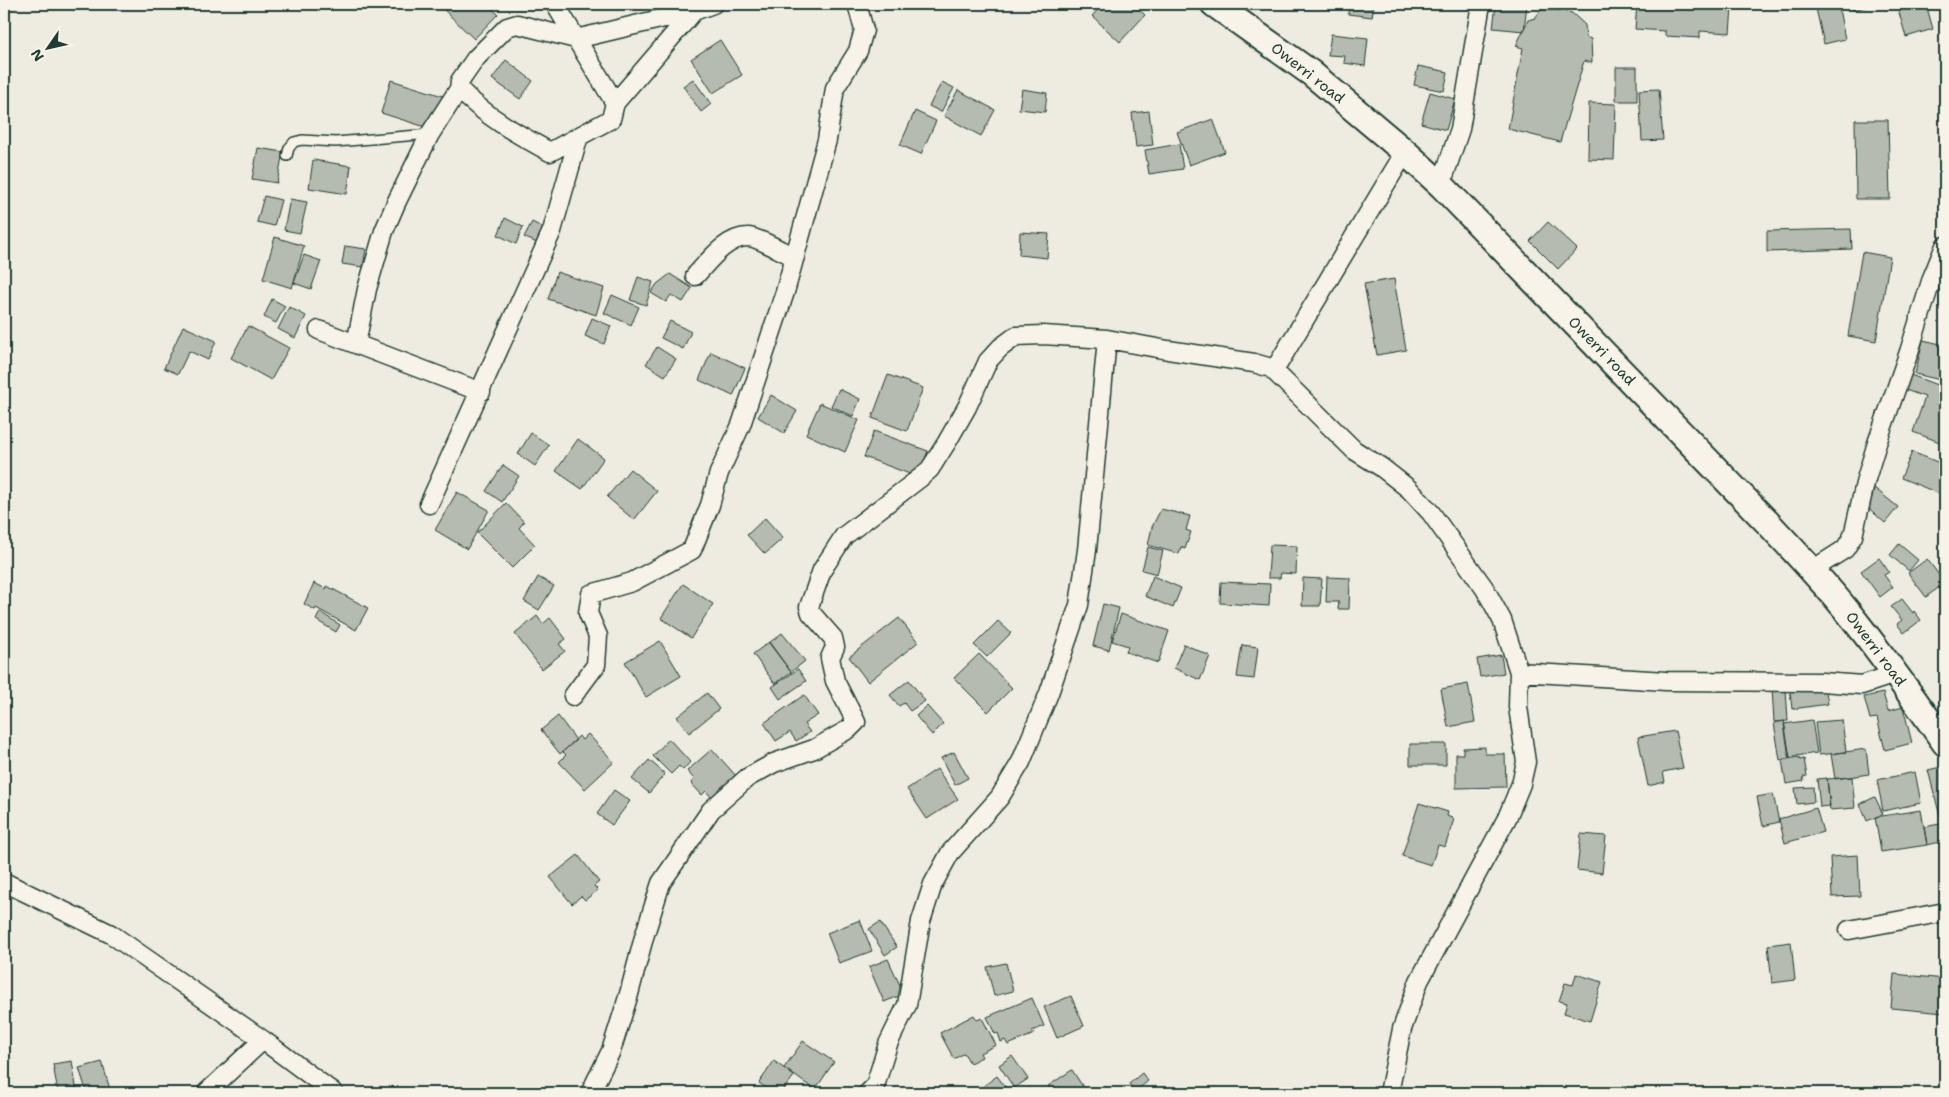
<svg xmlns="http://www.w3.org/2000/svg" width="1949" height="1097" font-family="'Shantell Sans',sans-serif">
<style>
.building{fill:#b5bbb0;stroke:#1f3d34}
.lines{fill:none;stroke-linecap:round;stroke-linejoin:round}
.lane-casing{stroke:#1f3d34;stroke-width:12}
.street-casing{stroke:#1f3d34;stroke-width:21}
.secondary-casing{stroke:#1f3d34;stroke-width:29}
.lane{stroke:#f7f3e8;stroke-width:9}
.street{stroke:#f7f3e8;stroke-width:18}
.secondary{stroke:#f7f3e8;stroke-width:25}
.labels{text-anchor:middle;stroke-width:4.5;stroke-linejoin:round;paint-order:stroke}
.street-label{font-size:15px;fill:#1f3d34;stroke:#f7f3e8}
</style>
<rect width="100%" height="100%" fill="#eeece1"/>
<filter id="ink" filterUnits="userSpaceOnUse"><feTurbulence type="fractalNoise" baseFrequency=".02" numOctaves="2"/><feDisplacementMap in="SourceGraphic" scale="10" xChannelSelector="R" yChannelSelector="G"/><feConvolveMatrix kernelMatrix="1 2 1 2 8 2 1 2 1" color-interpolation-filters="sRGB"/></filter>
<g filter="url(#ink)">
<path class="building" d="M442,4H487L498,14L474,39L440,6Z
M1103,4H1133L1145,15L1120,42L1092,16Z
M1349,4H1374L1372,17L1348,14Z
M1496,4H1527L1524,31L1493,28Z
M1637,4H1672L1732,8L1730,33L1700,31V38L1665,36V31L1635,29Z
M1815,4H1838L1845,39L1824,44Z
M1852,4H1877L1853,10Z
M1918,4H1926L1933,29L1906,37L1898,9Z
M1541,10H1556L1572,13L1585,25L1586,37L1591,39L1592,63L1584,61L1560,142L1508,129L1523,48L1516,46L1528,20L1535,18Z
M1331,34L1368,38L1365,66L1344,63L1345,56L1328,55Z
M720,40L742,75L713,93L691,59Z
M506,60L533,81L520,99L492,79Z
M1418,66L1448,72L1444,91L1414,85Z
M1616,67H1637V101H1616Z
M693,79L711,104L701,112L683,86Z
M391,80L446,97L435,130L381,113Z
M942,82L954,88L941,112L929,106Z
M1022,89L1047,93L1045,112L1019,109Z
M1659,89L1663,140L1642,141L1639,90Z
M958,90L995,110L981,136L944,116Z
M1430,92L1455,99L1446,130L1421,123Z
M1589,103L1616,104L1614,160L1588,159Z
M915,111L936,121L921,154L900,145Z
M1149,111L1153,145L1136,147L1132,113Z
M1213,119L1225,152L1189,165L1177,132Z
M1855,120H1888L1890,199H1856Z
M1179,144L1183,169L1149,174L1145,150Z
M258,148L283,152L277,183L252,179Z
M313,160L351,166L347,194L309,188Z
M264,196L281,200L274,226L257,222Z
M290,199L307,202L300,233L284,230Z
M505,218L523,227L516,244L498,235Z
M532,222L548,230L541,245L524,237Z
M1548,222L1577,249L1558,269L1530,241Z
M1851,229L1852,249L1767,252V231Z
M1020,232L1049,234L1047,258L1019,255Z
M275,237L304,246L292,288L263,279Z
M345,246L366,249L363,267L342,264Z
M1862,252L1890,257L1876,341L1848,336Z
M304,255L321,261L311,289L294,283Z
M557,272L604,288L596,315L548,299Z
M670,274L692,288L683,302L671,295L666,302L651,293L657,284Z
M638,277L653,282L646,305L630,300Z
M1394,279L1406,350L1377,355L1364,284Z
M612,295L639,307L631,325L604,313Z
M272,299L285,306L276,323L264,317Z
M289,307L306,316L295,338L278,329Z
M592,318L611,326L604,344L585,336Z
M670,321L691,332L683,349L661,338Z
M183,326L216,341L208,360L189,351L178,374L164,368Z
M248,326L289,348L271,380L231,358Z
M1923,340L1945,345V381L1915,374Z
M657,347L676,359L665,376L646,364Z
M711,352L745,368L733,396L699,380Z
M1908,374L1945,388V444L1913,432L1925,397L1903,389Z
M888,375L923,388L907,431L872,418Z
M839,389L860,399L853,416L831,406Z
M771,395L797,411L784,433L758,417Z
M820,403L859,420L845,452L806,434Z
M874,431L928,451L918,477L864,457Z
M531,433L549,445L535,466L518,454Z
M578,439L604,458L582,489L556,471Z
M1912,452L1945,465V496L1901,478Z
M503,465L519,476L502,502L486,491Z
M630,469L657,491L634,520L607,497Z
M1873,487L1898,507L1885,523L1864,504Z
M457,492L489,510L467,549L435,530Z
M506,503L524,522L519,528L535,545L512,568L477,533Z
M1161,509L1190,516L1186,530L1191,532L1185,549L1181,547L1179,554L1148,545L1152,527Z
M765,518L783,538L765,554L747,535Z
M1899,544L1918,560L1909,571L1890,555Z
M1270,545L1297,546L1296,574L1281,573L1280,578H1268Z
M1148,547L1163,551L1157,574L1142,570Z
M1879,558L1889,572L1884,575L1893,587L1880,597L1861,571Z
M1927,559L1945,583L1926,597L1908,573Z
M1153,576L1181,588L1173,608L1145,596Z
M538,577L554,586L539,610L524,601Z
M1327,577L1350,578L1349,609H1338L1339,602H1326Z
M1303,578L1322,579L1320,606H1302Z
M1221,582L1270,584L1269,606L1220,603Z
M314,583L326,589L327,586L368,608L356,630L316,608L315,610L304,604Z
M683,584L713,604L691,638L661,618Z
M1902,599L1913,613L1914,611L1921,620L1904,633L1897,624L1902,620L1891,607Z
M1103,604L1119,608L1109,650L1093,646Z
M320,612L340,625L336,632L316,620Z
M1121,614L1169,631L1158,663L1126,652L1128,646L1112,641Z
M537,616L543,624L550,618L566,639L559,644L565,651L542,669L515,634Z
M899,618L918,642L868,682L849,657Z
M998,621L1011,633L987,657L974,645Z
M782,633L805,661L791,672L769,643Z
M660,641L681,676L646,697L625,662Z
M769,642L791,672L775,684L753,654Z
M1184,644L1210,656L1200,680L1174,668Z
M1242,645L1258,647L1254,679L1237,677Z
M979,654L1012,688L988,712L954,678Z
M1501,655L1504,673L1480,677L1477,659Z
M798,669L806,681L780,699L772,687Z
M909,680L925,701L910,711L904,703L899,706L890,695Z
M1468,684L1475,722L1448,727L1441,689Z
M1825,686L1828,704L1792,709L1790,691Z
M1772,688H1786L1788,721L1774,722Z
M707,693L719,709L689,733L677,717Z
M1883,693L1888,711L1903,707L1912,743L1885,750L1877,718L1870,719L1864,697Z
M804,695L818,715L804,724L810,732L796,741L790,732L776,741L764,723Z
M927,706L943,724L932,735L916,716Z
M558,716L576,740L560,754L541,730Z
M1812,720L1817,753L1789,757L1784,724Z
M1842,720L1846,752L1819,755L1815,722Z
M1784,721L1790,758L1780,760L1774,723Z
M1675,731L1683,768L1663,772L1665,782L1648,786L1638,737Z
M588,734L614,762L585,789L559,762L566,755L563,752L579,736L582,740Z
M669,739L690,762L683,770L679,766L671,774L653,756Z
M1410,744H1446V765H1410Z
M1485,747V754H1505L1506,787L1456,788V754H1463V748Z
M712,749L737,777L713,799L706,791L702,795L691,783L694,779L687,771Z
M1866,749L1869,774L1835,779L1831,754Z
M954,752L968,778L955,785L941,758Z
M1799,757L1800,760L1804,759L1807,776L1803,777L1804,781L1786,784L1782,760Z
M649,760L665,774L649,793L632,779Z
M1945,766V823L1942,824L1928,770Z
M937,769L958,799L927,819L907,789Z
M1915,772L1921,803L1883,811L1877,780Z
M1852,777L1855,808L1830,810L1827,779Z
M1827,778L1830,806L1820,807L1817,779Z
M1813,787L1814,802L1797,804L1795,788Z
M614,790L630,801L612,825L597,814Z
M1773,794L1779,822L1763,826L1757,797Z
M1875,797L1883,814L1867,821L1860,804Z
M1419,803L1448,812L1447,816L1454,819L1445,847L1438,845L1431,865L1402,856Z
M1816,808L1823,832L1785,843L1779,819Z
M1921,810L1927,845L1881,852L1875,817Z
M1945,823V841L1927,845L1924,827Z
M1581,834L1606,836L1602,873L1577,870Z
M578,855L599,882L594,886L598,890L585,900L581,896L572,904L550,877Z
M1858,855L1860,896L1832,897L1830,857Z
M860,920L872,951L839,963L827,933Z
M880,922L897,947L885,955L869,929Z
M1791,942L1795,980L1772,983L1768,945Z
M888,959L904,994L884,1002L869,967Z
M1006,963L1013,991L994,996L987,967Z
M1576,974L1602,982L1590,1021L1564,1013L1567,1003L1559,1001L1565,983L1573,985Z
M1894,974L1945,979L1944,1013L1891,1008Z
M1071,996L1084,1026L1057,1038L1044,1007Z
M1032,998L1044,1026L1032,1031L1034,1034L1008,1045L1005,1040L1001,1042L998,1033L995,1034L987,1017Z
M974,1015L977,1020L982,1018L996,1045L980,1053L982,1057L970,1063L964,1053L954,1059L940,1033Z
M803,1041L834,1062L815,1090L784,1068Z
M1012,1056L1028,1079L1014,1088L999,1065Z
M72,1061L77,1093H58L53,1064Z
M774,1061L794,1076L781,1093H773L759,1083Z
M102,1062L111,1093H87L79,1068Z
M1072,1070L1085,1090L1079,1093H1053L1048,1086Z
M1142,1073L1148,1081L1135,1092L1129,1084Z
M997,1076L1010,1093H974Z"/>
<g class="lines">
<g class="lane-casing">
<path id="lane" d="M287,156L289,148L294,142L302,140L336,142L430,134"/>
</g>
<g class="street-casing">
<path id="street" d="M459,89C485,116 517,134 550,152L611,119L615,103L555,4
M615,103L694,11L713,4
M1441,185L1460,129L1481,4
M695,276C708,262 726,237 748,237C757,237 785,253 795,257
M319,330L481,392
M356,344L367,289L384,231L396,203L430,134L459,89L460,81L476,58L507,27L517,24L576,39L694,11
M1271,368L1354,450L1381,467L1409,489L1431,513L1485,589L1502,620L1519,672L1518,707L1526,762L1521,784L1507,818L1419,981L1402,1029L1389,1093
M429,504L552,231L579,136
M1812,570L1845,549L1853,536L1866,479L1877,443L1909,352L1932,278L1945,246
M1519,672L1666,681L1822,682L1862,685L1895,674
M573,696L596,665L598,636L588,613L591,594L632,582L692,550L710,505L719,473L741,425L785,292L827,140L835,88L858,51L864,30L857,4
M4,882L111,934L263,1040L334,1093
M1849,930L1945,912
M206,1093L263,1040
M590,1093L611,1051L629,994L644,937L661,883L711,810L747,778L774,763L814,749L849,729L856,722L835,681L830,658L835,647L833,638L811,613L809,607L822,570L844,536L920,478L930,469L947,442L967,407L988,361L1000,348L1016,336L1043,335L1107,339
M868,1093L875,1086L888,1044L907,1005L921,921L933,884L950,853L1000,797L1021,762L1049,693L1079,605L1087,550L1107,339L1168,350L1254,363L1271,368L1278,364L1405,152"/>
</g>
<g class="secondary-casing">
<path id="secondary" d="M1214,4L1311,73L1405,152L1441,185L1769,524C1796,553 1823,581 1848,612C1882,654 1914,699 1945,743"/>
</g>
<use href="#lane" class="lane"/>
<use href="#street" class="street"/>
<use href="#secondary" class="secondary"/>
</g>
</g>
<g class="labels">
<g class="street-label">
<text transform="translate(1308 73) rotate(38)" y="5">Owerri road</text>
<text transform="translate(1602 351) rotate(46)" y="5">Owerri road</text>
<text transform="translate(1876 649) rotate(53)" y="5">Owerri road</text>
</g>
</g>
<rect width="1949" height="1097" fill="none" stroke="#f7f3e8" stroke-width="20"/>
<rect x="10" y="10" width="1929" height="1077" fill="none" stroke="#1f3d34" stroke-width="2" filter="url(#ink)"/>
<g transform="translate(48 48) rotate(236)" stroke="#f7f3e8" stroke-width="4" paint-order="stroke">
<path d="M0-4L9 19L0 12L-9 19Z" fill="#1f3d34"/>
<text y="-8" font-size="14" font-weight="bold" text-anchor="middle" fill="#1f3d34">N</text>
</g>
</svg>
